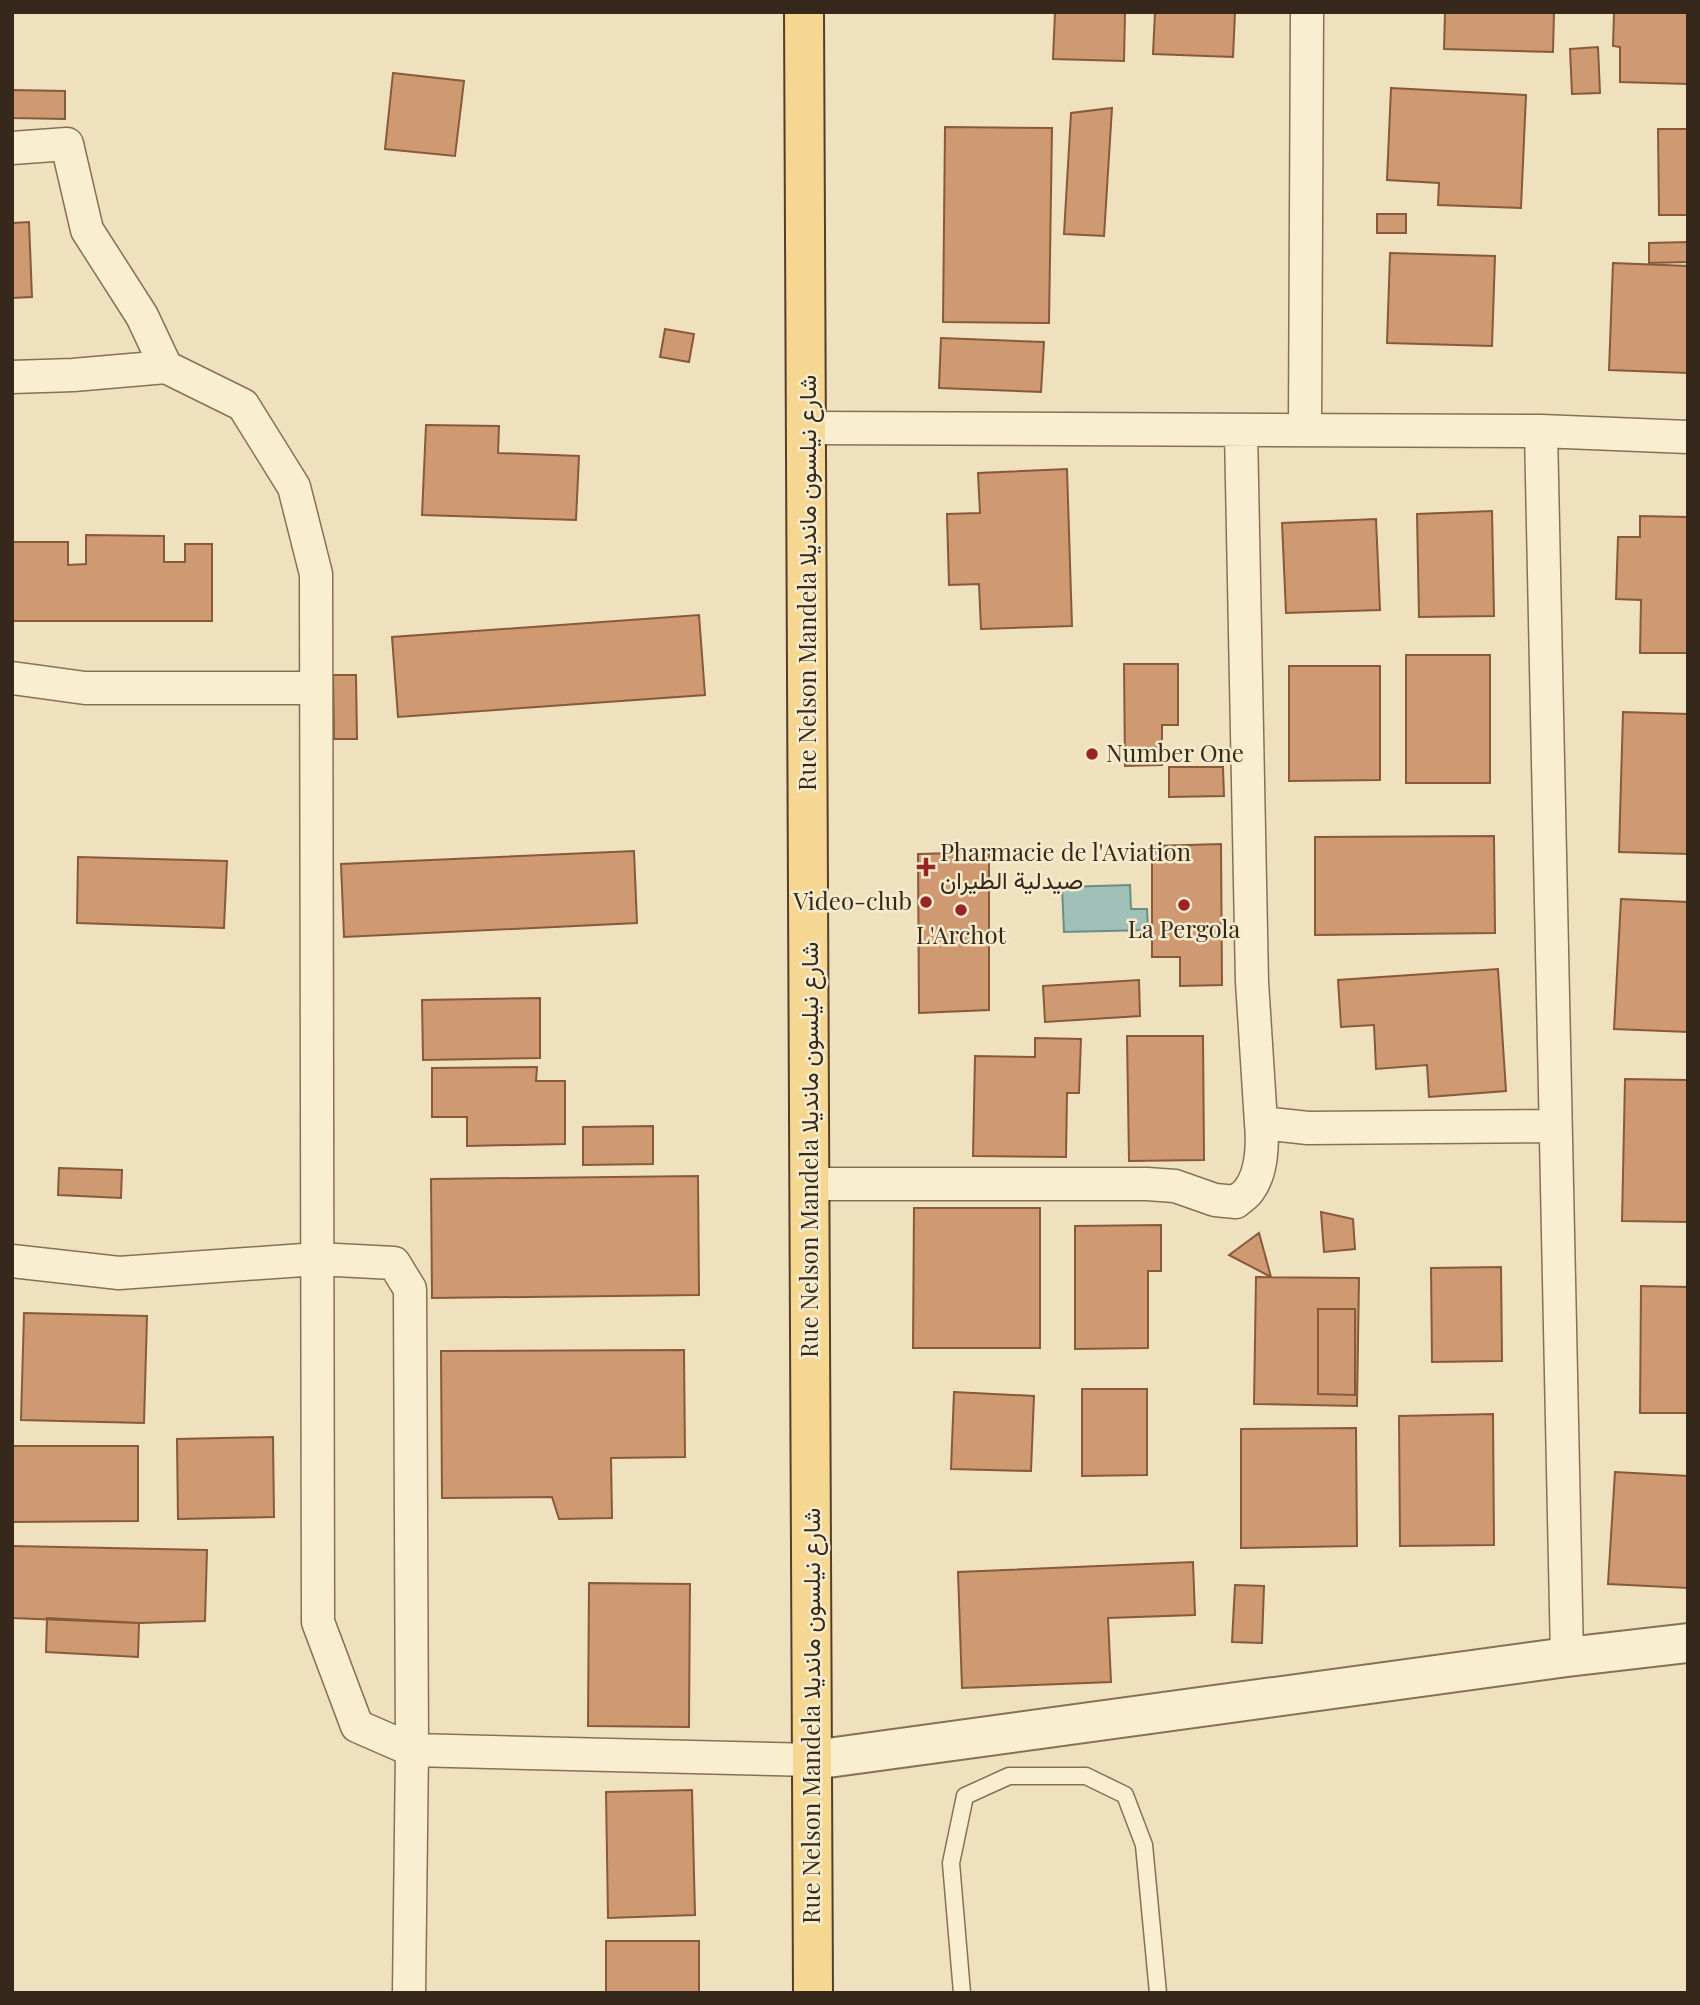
<svg xmlns="http://www.w3.org/2000/svg" width="1700" height="2005" font-family="'Playfair Display',Vazirmatn,serif">
<style>
.water{fill:#a1c0b7;stroke:#688e85;stroke-width:2}
.building{fill:#cf9971;stroke:#875a3b;stroke-width:2}
.lines{fill:none;stroke-linecap:round;stroke-linejoin:round}
.service-casing{stroke:#877156;stroke-width:19}
.minor-casing{stroke:#877156;stroke-width:35}
.tertiary-casing{stroke:#877156;stroke-width:42}
.primary-casing{stroke:#543e2a;stroke-width:42}
.service{stroke:#faeed0;stroke-width:16}
.minor{stroke:#faeed0;stroke-width:32}
.tertiary{stroke:#faeed0;stroke-width:38}
.primary{stroke:#f5d792;stroke-width:38}
.poi-dot{fill:#982424;stroke:#f6ebcc;stroke-width:2.5}
.labels{text-anchor:middle;stroke-width:5;stroke-linejoin:round;paint-order:stroke}
.street-label{font-size:24px;fill:#36281b;stroke:#f6ebcc}
.poi-label{font-size:24px;fill:#36281b;stroke:#f6ebcc;text-anchor:start}
</style>
<rect width="100%" height="100%" fill="#efe1bd"/>
<path class="water" d="M1130,885L1131,909H1147L1148,930L1064,932L1062,887Z"/>
<path class="building" d="M1055,12H1125L1124,61L1053,59Z
M1155,12H1235L1233,57L1153,54Z
M1445,12H1554L1553,52L1444,49Z
M1614,12H1688V84L1620,82V47L1613,46Z
M1598,47L1600,93L1572,94L1570,49Z
M393,73L464,81L455,156L385,149Z
M1391,88L1526,95L1521,208L1438,205L1439,183L1387,180Z
M12,90L65,91V119L12,118Z
M1112,108L1104,236L1064,234L1071,113Z
M945,127L1052,128L1049,323L943,322Z
M1658,129H1688V215H1659Z
M1377,214H1406V233H1377Z
M29,222L32,297L12,298V223Z
M1688,242V262L1649,263V243Z
M1390,253L1495,256L1492,346L1387,343Z
M1613,263L1688,266V373L1609,370Z
M665,329L694,334L689,362L660,357Z
M941,338L1044,342L1041,392L939,388Z
M426,425L499,426L498,453L579,456L576,520L422,515Z
M1067,469L1072,626L981,629L979,584L949,585L947,514L980,513L978,473Z
M1492,511L1494,616L1419,617L1417,514Z
M1640,516L1688,517V653H1640L1641,600L1616,599L1618,537H1640Z
M1376,519L1380,610L1286,613L1282,523Z
M86,535L164,536V562H185V544H212V621H12V542H68V565L86,564Z
M699,615L705,695L398,717L392,637Z
M1406,655H1490V783H1406Z
M1124,664H1178V725H1162V765L1125,766Z
M1289,666H1380V780L1289,781Z
M333,675H356L357,739H334Z
M1623,712L1688,714V854L1619,852Z
M1169,767H1223L1224,796L1169,797Z
M1494,836L1495,933L1315,935V837Z
M1221,844L1222,985L1180,986V957H1152V846Z
M634,851L637,923L344,937L341,864Z
M989,852V1010L919,1013L918,854Z
M78,857L227,861L224,928L77,923Z
M1621,899L1688,902V1032L1614,1029Z
M1498,969L1506,1091L1429,1097L1427,1065L1376,1069L1374,1025L1341,1027L1338,980Z
M1139,980L1140,1016L1045,1022L1043,986Z
M540,998V1058L423,1060L422,1000Z
M1127,1036H1203L1204,1160L1129,1161Z
M1035,1038L1081,1039L1079,1093H1067L1066,1157L973,1156L975,1056L1035,1057Z
M537,1067L536,1081H565V1144L467,1146V1117H432V1068Z
M1625,1079L1688,1080V1222L1622,1221Z
M653,1126V1164L583,1165V1127Z
M59,1168L122,1170L121,1198L58,1195Z
M698,1176L699,1295L432,1298L431,1179Z
M914,1208H1040V1348H913Z
M1321,1212L1353,1219L1355,1249L1324,1252Z
M1161,1225V1271H1148V1348L1075,1349V1226Z
M1259,1233L1271,1277L1229,1255Z
M1501,1267L1502,1361L1432,1362L1431,1268Z
M1256,1277L1359,1278L1357,1406L1254,1404Z
M1641,1286L1688,1287V1413H1640Z
M1318,1309H1355V1395L1318,1394Z
M24,1313L147,1316L144,1423L21,1420Z
M684,1350L685,1457L611,1458L612,1518L559,1519L552,1497L442,1498L441,1351Z
M1082,1389H1147V1475L1082,1476Z
M954,1392L1034,1396L1031,1471L951,1469Z
M1493,1414L1494,1545L1400,1546L1399,1416Z
M1356,1428L1357,1546L1241,1548V1429Z
M273,1437L274,1517L178,1519L177,1439Z
M12,1446H138V1521L12,1522Z
M1615,1472L1688,1476V1588L1608,1584Z
M12,1546L207,1550L205,1621L139,1623L12,1618Z
M1193,1562L1195,1615L1108,1618L1111,1682L962,1688L958,1572Z
M589,1583L690,1584L689,1727L588,1726Z
M1235,1585L1264,1586L1262,1643L1232,1642Z
M47,1618L139,1623L138,1657L46,1652Z
M692,1790L695,1915L608,1918L606,1792Z
M606,1941H699V1993H606Z"/>
<g class="lines">
<g class="service-casing">
<path id="service" d="M962,1993L951,1863L965,1796L1009,1776H1086L1125,1795L1144,1845L1158,1993"/>
</g>
<g class="minor-casing">
<path id="minor" d="M12,148L67,144L87,230L142,316L166,367
M12,377L73,375L166,367L243,405L294,487L316,574L318,1622L357,1726L412,1750L813,1760
M807,428L1541,431L1688,437
M1305,429L1307,12
M1241,431L1252,982L1261,1123L1308,1128L1555,1126
M1541,431L1567,1657
M12,678L85,688H316
M810,1184H1147L1175,1186L1215,1200L1236,1202C1240,1198 1246,1195 1249,1190C1262,1173 1263,1144 1261,1123
M12,1261L119,1273L317,1259L394,1263L410,1289L412,1750L409,1993"/>
</g>
<g class="tertiary-casing">
<path id="tertiary" d="M813,1760L1567,1657L1688,1643"/>
</g>
<g class="primary-casing">
<path id="primary" d="M804,12L813,1993"/>
</g>
<use href="#service" class="service"/>
<use href="#minor" class="minor"/>
<use href="#tertiary" class="tertiary"/>
<use href="#primary" class="primary"/>
</g>
<g class="poi-dot">
<circle cx="1092" cy="754" r="7"/>
<path d="M922.5 856.5h7v7h7v7h-7v7h-7v-7h-7v-7h7z"/>
<circle cx="926" cy="902" r="7"/>
<circle cx="1184" cy="905" r="7"/>
<circle cx="961" cy="910" r="7"/>
</g>
<g class="labels">
<g class="street-label">
<text transform="translate(808 583) rotate(-90)" y="8">Rue Nelson Mandela شارع نيلسون مانديلا</text>
<text transform="translate(810 1150) rotate(-90)" y="8">Rue Nelson Mandela شارع نيلسون مانديلا</text>
<text transform="translate(812 1716) rotate(-90)" y="8">Rue Nelson Mandela شارع نيلسون مانديلا</text>
</g>
<g class="poi-label">
<text x="1106" y="762">Number One</text>
<text x="940" y="861">Pharmacie de l'Aviation<tspan x="940" dy="28">صيدلية الطيران</tspan></text>
<text x="912" y="910" text-anchor="end">Video-club</text>
<text x="1184" y="938" text-anchor="middle">La Pergola</text>
<text x="961" y="944" text-anchor="middle">L'Archot</text>
</g>
</g>
<rect width="1700" height="2005" fill="none" stroke="#36281b" stroke-width="28"/>
</svg>
